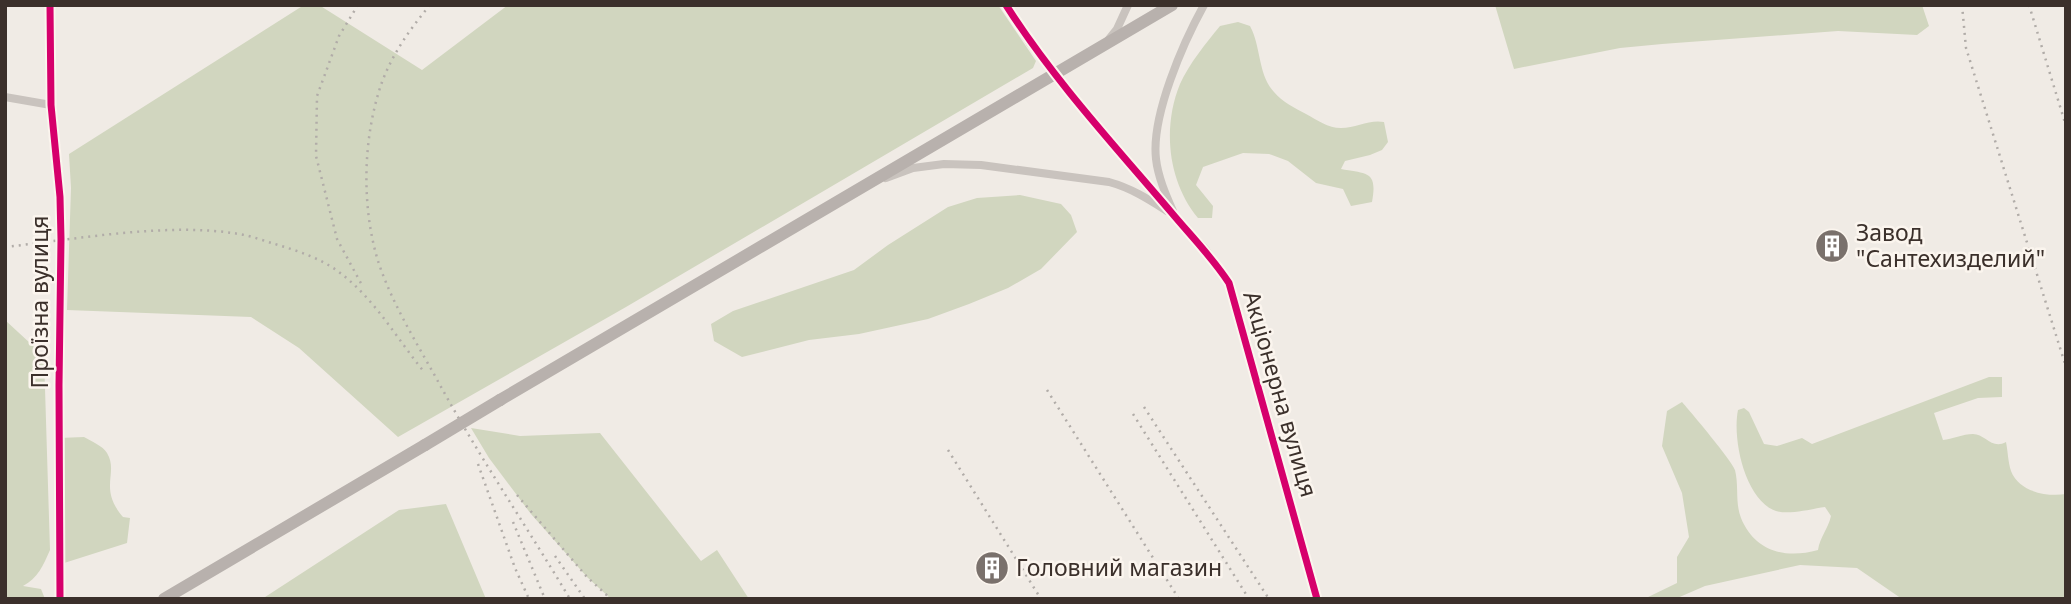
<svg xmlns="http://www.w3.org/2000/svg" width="2071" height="604" font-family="'Noto Sans',sans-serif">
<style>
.green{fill:#d1d6bf}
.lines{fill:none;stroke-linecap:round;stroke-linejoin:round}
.minor{stroke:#c9c3be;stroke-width:8}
.tertiary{stroke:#c9c3be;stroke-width:10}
.primary{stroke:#b8b1ad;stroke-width:12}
.rail{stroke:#b1aca8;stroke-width:2.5;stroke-dasharray:2 5;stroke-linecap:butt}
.minor-bridge{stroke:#c9c3be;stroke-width:8}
.primary-bridge{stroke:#b8b1ad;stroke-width:12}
.cycleway-casing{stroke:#fbf5ee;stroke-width:11}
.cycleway{stroke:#d6006c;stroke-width:7}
.labels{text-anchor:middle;stroke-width:5;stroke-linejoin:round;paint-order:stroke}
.poi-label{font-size:23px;fill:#3b302b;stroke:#fbf5ee;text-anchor:start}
.street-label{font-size:23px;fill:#3b302b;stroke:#fbf5ee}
</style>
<rect width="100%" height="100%" fill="#f0ebe5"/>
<path class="green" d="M304,5H319L422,70L508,5H998L1036,61L1033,68L626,307L398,437L299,348L251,317L67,310L71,188L69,154Z
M1495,5H1922L1929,26L1917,35L1838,31L1662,44L1620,48L1514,69Z
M1238,22L1250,26C1261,46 1258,75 1274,92C1282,102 1295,108 1306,114C1317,120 1328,128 1341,128C1356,128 1370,119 1384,122L1388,142L1382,150L1370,155L1345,161L1341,169C1366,174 1378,170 1372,202L1351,206L1343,189L1316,183L1288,161L1269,154L1243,153L1203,167L1196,185L1213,206L1212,218H1198C1168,182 1162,128 1180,84C1189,64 1206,43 1220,26Z
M1020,195L1061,204L1071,215L1077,232L1041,269L1008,288L969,304L928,319L859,334L809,340L742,357L714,341L711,324L733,311L854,270L888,245L948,207L977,198Z
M5,320L44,356L50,550C43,566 38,578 23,586L41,589L45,599H5Z
M1989,377H2002V397L1978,398L1934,413L1943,440C1952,439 1963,434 1973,434C1985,434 1992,450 2006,442C2008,452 2008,462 2011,471C2019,492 2047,497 2066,494V599H1902L1857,568L1800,565L1705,586L1675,599H1644L1677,583V557L1689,537L1682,493L1662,446L1667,411L1682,402C1690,411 1733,462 1735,470C1739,486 1735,503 1741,518C1755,552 1786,559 1818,550C1820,537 1828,529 1831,516L1825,507C1811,509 1789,515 1776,511C1745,500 1732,439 1738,410L1744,408L1749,412L1764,444L1777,446L1802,438L1812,444Z
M471,428L520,436L600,433L701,561L717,550L749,599H611L587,577L531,514L489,458Z
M84,437C91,441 103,446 107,453C119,473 98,488 123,517L130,518L127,543L61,564L59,438Z
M446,504L486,599H262L399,510Z"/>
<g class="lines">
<path class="minor" d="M1006,5L1030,43
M1109,39L1117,29L1128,5
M1071,93L1175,217L1206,250L1229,283L1317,599
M5,97L51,105
M886,178L913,168L944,164L981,165L1109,182C1131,188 1148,199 1167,211
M1173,211C1166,195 1158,177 1156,159C1151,116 1183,43 1204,5"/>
<path class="tertiary" d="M50,5L51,105L60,197L61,239L59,385L60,599"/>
<path class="primary" d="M500,400L1172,5
M164,599L425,445"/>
<path class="rail" d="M358,5L339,36L317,96L316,156L337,239L363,287
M430,5C410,29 393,53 382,82C363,136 361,205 378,261C392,304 418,345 440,385C480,458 527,527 570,599
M1962,5L1966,48L2066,367
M2029,5L2066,126
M5,247C78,239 168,222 239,234C252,236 264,241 275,244C298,251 320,258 339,272C375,299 397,339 425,373
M1047,390L1179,599
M1144,407L1269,599
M1133,414L1249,599
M948,450L1041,599
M478,464L515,568L529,599
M517,495L587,577L611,599
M513,522L545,599
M555,556L585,599"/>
<path class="minor-bridge" d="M1030,43L1071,93"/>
<path class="primary-bridge" d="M425,445L500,400"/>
<g class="cycleway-casing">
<path id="cycleway" d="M50,5L51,105L60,197L61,239L59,385L60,599
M1006,5C1053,79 1114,145 1171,212C1191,236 1212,257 1229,283L1317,599"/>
</g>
<use href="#cycleway" class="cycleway"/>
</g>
<defs>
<g id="building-disc" transform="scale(1.75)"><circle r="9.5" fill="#7a716c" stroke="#fbf5ee"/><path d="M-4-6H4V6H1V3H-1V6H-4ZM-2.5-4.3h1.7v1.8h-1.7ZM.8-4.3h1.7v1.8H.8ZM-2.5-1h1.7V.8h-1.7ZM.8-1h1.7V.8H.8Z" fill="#fff"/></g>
</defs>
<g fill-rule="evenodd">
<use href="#building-disc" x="1832" y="246"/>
<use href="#building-disc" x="992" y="568"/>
</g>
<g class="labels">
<g class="poi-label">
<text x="1856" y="241">Завод<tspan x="1856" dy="26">"Сантехизделий"</tspan></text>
<text x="1016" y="576">Головний магазин</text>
</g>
<g class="street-label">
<text transform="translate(40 302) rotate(-90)" y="8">Проїзна вулиця</text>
<text transform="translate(1280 394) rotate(74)" y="8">Акціонерна вулиця</text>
</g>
</g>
<rect width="2071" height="604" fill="none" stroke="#3b302b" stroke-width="14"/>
</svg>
